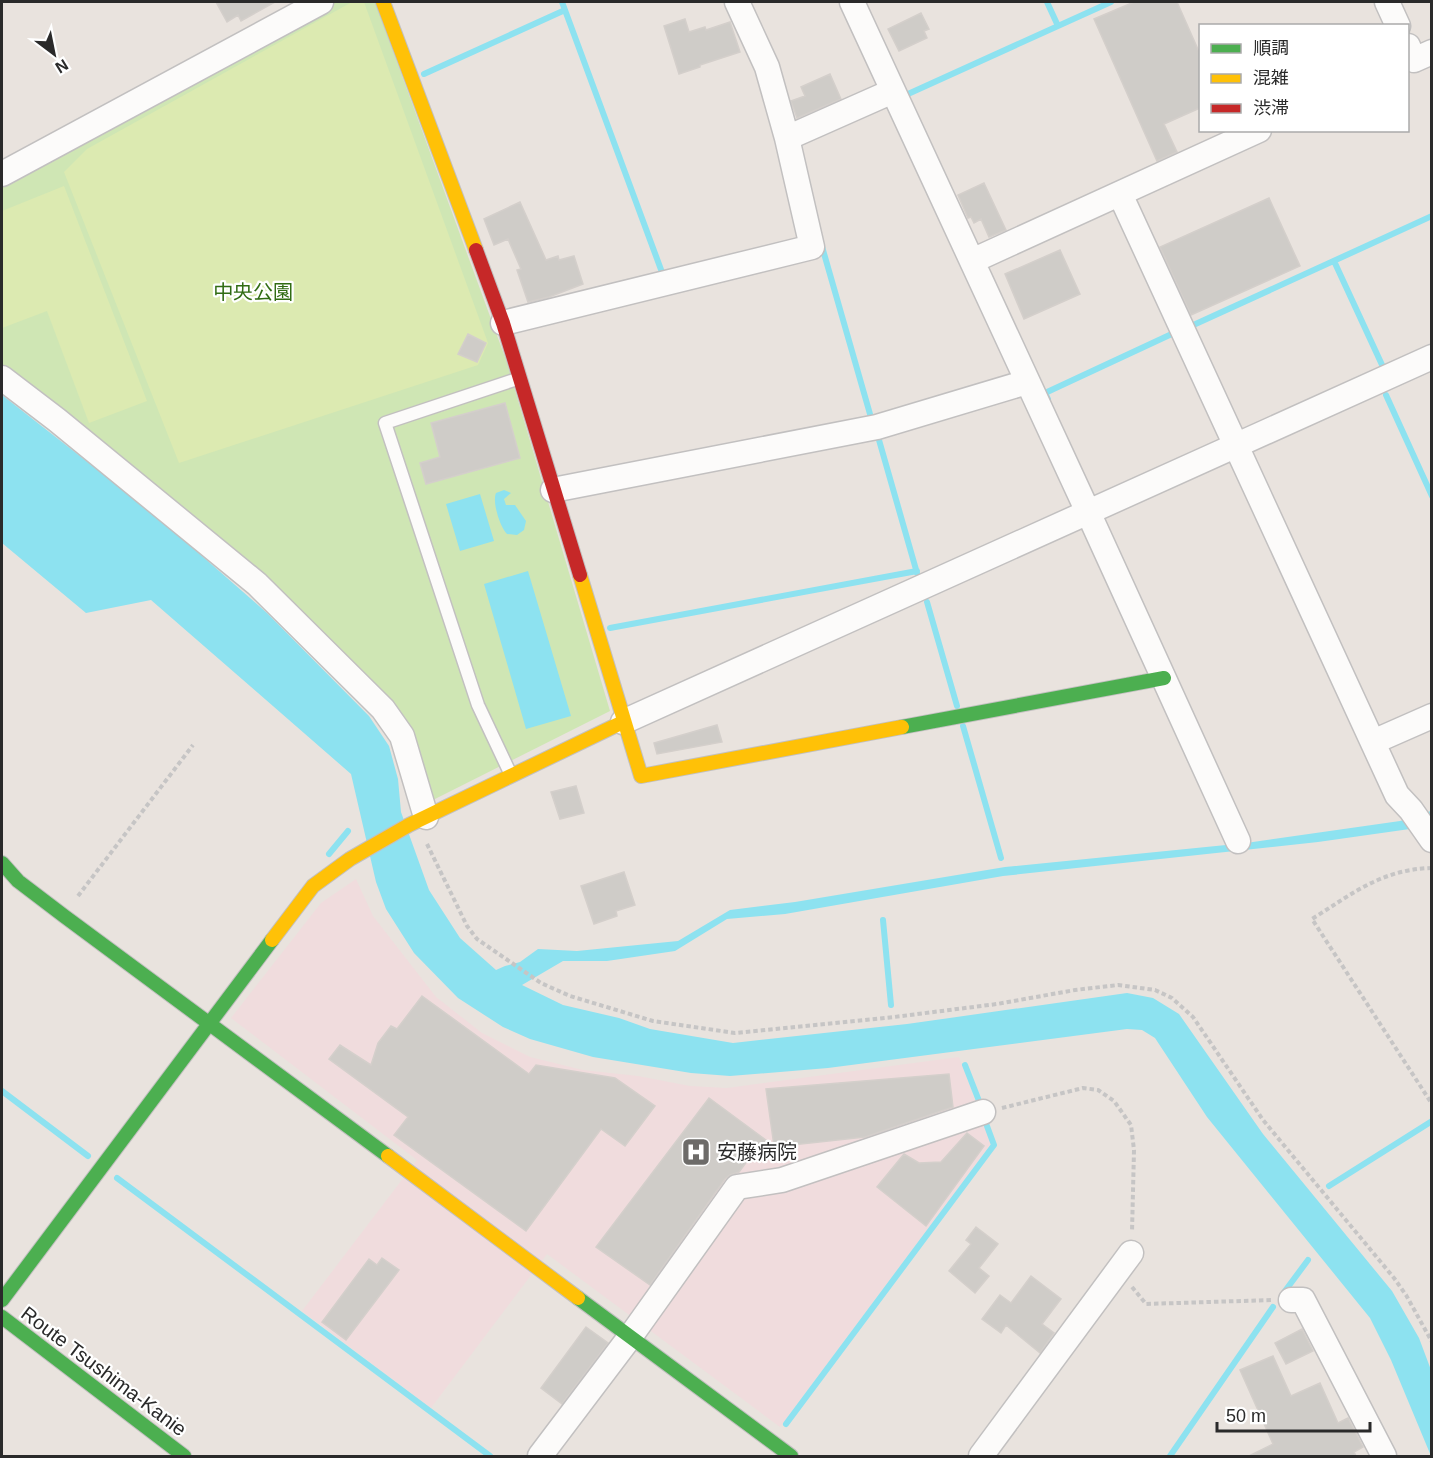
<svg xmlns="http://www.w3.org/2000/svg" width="1433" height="1458" font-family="Arial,'Noto Sans JP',sans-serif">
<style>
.medical{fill:#f0dcdd}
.green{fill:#cfe6b4}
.pitch{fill:#dceab1}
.water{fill:#8de2f0}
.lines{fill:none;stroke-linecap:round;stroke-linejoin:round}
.stream{stroke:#8de2f0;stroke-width:6}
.building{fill:#cfccc8;stroke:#d4cfcb;stroke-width:1.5}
.lane-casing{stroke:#c2c0c0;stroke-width:15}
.street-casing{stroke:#c2c0c0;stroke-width:27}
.fast-casing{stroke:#c2c0c0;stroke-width:16}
.slow-casing{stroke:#c2c0c0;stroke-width:16}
.jam-casing{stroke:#c2c0c0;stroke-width:16}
.path{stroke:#c6c5c5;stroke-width:4;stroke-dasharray:4.5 3;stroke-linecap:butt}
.lane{stroke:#fcfbfa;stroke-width:12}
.street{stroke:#fcfbfa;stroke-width:24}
.fast{stroke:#4caf50;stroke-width:14}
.slow{stroke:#ffc107;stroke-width:14}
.jam{stroke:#c62828;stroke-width:14}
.labels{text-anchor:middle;stroke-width:4.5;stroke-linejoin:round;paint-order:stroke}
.park-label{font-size:20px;fill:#316c14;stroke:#fff}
.poi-label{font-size:20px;fill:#2a2a2a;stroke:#fff;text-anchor:start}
.street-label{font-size:20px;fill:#2a2a2a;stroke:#fff}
</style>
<rect width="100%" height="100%" fill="#e9e3de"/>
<path class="medical" d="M356,879L373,916L436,997L482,1033L530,1057L583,1070L638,1076L690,1086L727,1088L959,1057L991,1144L780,1427L547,1254L431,1408L302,1311L417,1160L231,1018L321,903Z"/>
<path class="green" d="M334,2H375L506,360L610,711L433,800L406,732L2,370V183Z"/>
<path class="pitch" d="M352,2H364L488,343L478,365L179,463L64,172L87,149Z
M64,186L147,401L89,423L47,311L2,328V211Z"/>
<path class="water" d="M2,395L154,514L267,613L369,716L389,746L398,779L401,812L429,890L460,938L496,970L505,966L520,962L538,949L577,951L678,941L730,910L795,902L1005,867L1246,843L1400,821L1431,811V826L1318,842L1003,876L785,914L727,919L675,951L607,961H563L522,985L563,1005L619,1018L650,1029L733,1043L907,1024L1127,993L1153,998L1179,1014L1263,1134L1392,1291L1419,1338L1431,1370V1456L1391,1360L1370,1318L1207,1117L1155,1038L1142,1030L1127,1029L828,1068L730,1076L691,1073L593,1057L530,1039L503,1027L458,998L414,953L386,909L376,882L351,774L151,600L86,613L2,543Z
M504,490L511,493L504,499L506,505H515L526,521L524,530L517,535L507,534C500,527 492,502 496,493Z
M480,494L494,541L460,551L446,504Z
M528,571L571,716L526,729L484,584Z"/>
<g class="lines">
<path class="stream" d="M562,2L663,275
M1047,2L1058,26
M424,74L565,10
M908,94L1111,2
M821,243L872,421
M1334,261L1383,367
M1189,327L1432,216
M1386,395L1432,496
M1048,399L1045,393L1176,332
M877,433L917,573
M927,602L957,706
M610,628L917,571
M963,726L1001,858
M329,854L348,831
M883,920L891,1005
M965,1065L981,1106
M2,1091L88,1156
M117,1178L490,1456
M1329,1186L1432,1121
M1285,1291L1308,1260
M786,1424L994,1145L984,1118
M1170,1456L1273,1307"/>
</g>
<path class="building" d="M216,2H275L241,21L238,15L227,22Z
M1134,2H1177L1200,54V108L1164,124L1177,152L1157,161L1094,19Z
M921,13L929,29L924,31L927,38L899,51L888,29Z
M685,19L689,32L705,27L706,30L730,22L740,52L700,65V67L679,74L664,26Z
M830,74L841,99L797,118L791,101L805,96L801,87Z
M984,183L1006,230L989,237L981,219L974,223L971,217L968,218L958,195Z
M1269,198L1300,266L1191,315L1160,247Z
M520,202L546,260L558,256L559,260L574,256L583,284L549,297L528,302L517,270L521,269L508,239L494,245L484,219Z
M1060,250L1080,294L1024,319L1005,274Z
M468,334L486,343L477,362L458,354Z
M505,403L520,458L426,484L420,463L440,457L431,423Z
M717,725L722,742L657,754L654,743Z
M576,786L584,813L560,819L551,792Z
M624,872L635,905L616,911L617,916L594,924L581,886Z
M422,996L529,1074L536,1065L615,1078L655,1106L625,1146L601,1129L526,1231L394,1135L408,1117L329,1059L340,1045L371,1065L378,1043L391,1026L397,1029Z
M949,1074L953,1107L865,1137L756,1149L739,1172L730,1175L725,1179L650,1285L596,1247L709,1098L774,1146L766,1089Z
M967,1133L984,1146L926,1226L877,1187L904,1154L919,1163L941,1162Z
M976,1227L998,1244L979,1268L989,1276L975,1293L949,1271L971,1244L966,1240Z
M382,1258L399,1270L346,1340L322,1322L369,1259L377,1265Z
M1031,1276L1061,1299L1042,1324L1054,1333L1040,1353L1006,1325L1001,1333L982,1319L1000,1295L1011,1303Z
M586,1327L608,1343L562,1404L541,1388Z
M1302,1329L1313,1351L1286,1364L1275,1343Z
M1273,1356L1291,1396L1320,1383L1338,1423L1348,1418L1363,1447L1354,1452L1356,1456H1249L1273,1444L1240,1370Z"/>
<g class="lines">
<g class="lane-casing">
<path id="lane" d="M511,775L478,705L385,423L517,379"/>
</g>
<g class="street-casing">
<path id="street" d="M737,2L767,67L787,138
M852,2L1088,512L1238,841
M1387,2L1398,26
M1408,46L1414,60L1432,52
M2,174L321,2
M1120,194L1397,795L1411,810L1432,840
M972,261L1259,130
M503,323L812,247L787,138L893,91
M2,378L57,420L257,584L383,709L402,736L426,817
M553,490L877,427L1027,382
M623,722L1432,357
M1373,742L1432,716
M1291,1300H1303L1384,1456
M540,1456L630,1337L737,1187L782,1180L983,1112
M981,1456L1131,1253"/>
</g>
<g class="fast-casing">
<path id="fast" d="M902,727L1164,678
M2,863L18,881L64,916L388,1156
M578,1298L791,1456
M2,1300L272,940
M2,1317L184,1456"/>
</g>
<g class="slow-casing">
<path id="slow" d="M383,2L476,250
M580,575L641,776L902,727
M272,940L313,886L350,859L409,825L623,722
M388,1156L578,1298"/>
</g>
<g class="jam-casing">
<path id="jam" d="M476,250L503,323L580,575"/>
</g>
<path class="path" d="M427,844L467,926L477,939L541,983L570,996L653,1021L735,1033L894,1017L997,1004L1075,990L1118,985L1155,990L1172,998L1193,1017L1263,1120L1394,1278L1406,1295L1432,1342
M1432,868C1382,869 1352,894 1312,919L1432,1104
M78,896L193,745
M1002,1108L1083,1088L1098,1090L1114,1101L1131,1125L1134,1150L1132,1232
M1132,1287L1146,1304L1272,1300"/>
<use href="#lane" class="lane"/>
<use href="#street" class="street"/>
<use href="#fast" class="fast"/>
<use href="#slow" class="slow"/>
<use href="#jam" class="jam"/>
</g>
<defs>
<g id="hospital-square" transform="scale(1.5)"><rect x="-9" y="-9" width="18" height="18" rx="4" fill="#6d6b69" stroke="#fff"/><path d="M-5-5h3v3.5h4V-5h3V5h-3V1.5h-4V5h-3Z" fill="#fff"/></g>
</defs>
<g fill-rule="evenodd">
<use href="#hospital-square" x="696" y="1152"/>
</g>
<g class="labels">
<g class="park-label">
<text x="253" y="299">中央公園</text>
</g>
<g class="poi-label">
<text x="717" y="1159">安藤病院</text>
</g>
<g class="street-label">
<text transform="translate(104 1371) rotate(37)" y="7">Route Tsushima-Kanie</text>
</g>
</g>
<rect width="1433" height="1458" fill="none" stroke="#2a2a2a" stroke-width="6"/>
<rect x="1199" y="24" width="210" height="108" fill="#ffffff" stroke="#aaaaaa" stroke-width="1.5"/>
<rect x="1211" y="44" width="30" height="9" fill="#4caf50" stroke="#aaaaaa" stroke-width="1.5"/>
<text x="1253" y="54" font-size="18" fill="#2a2a2a">順調</text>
<rect x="1211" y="74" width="30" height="9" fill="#ffc107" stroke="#aaaaaa" stroke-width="1.5"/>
<text x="1253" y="84" font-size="18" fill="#2a2a2a">混雑</text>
<rect x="1211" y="104" width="30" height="9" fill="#c62828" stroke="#aaaaaa" stroke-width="1.5"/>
<text x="1253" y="114" font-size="18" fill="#2a2a2a">渋滞</text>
<g transform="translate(54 54) rotate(148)" stroke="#ffffff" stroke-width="4.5" paint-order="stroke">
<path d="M0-4.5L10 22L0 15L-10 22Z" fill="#2a2a2a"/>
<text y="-9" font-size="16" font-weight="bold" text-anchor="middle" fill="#2a2a2a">N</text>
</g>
<path d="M1217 1422v9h153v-9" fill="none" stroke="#2a2a2a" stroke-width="3"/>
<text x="1226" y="1422" font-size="18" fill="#2a2a2a" stroke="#ffffff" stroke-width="4.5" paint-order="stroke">50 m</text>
</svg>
